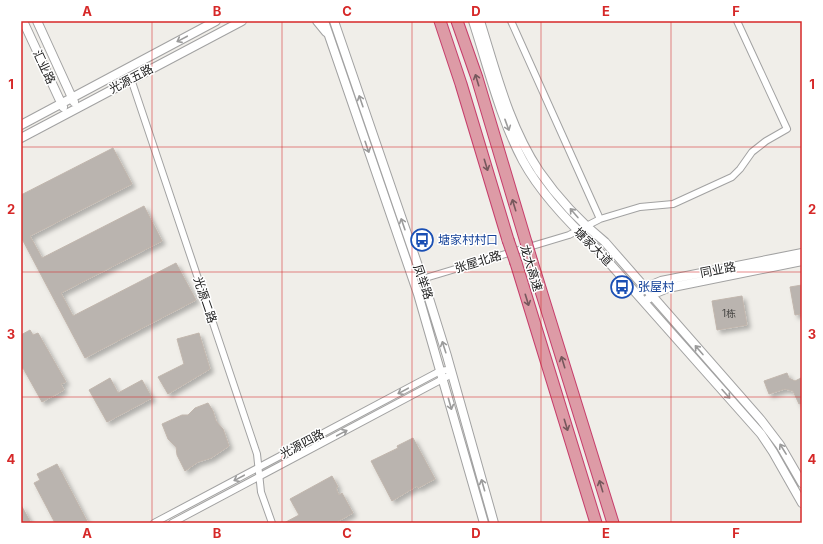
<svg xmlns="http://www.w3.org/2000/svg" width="823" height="544" font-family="Inter,'Noto Sans SC',sans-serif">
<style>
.building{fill:#bab4af;stroke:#c1b6ad;filter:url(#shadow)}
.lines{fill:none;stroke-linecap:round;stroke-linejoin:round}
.minor-casing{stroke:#a2a2a2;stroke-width:8}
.tertiary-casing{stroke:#a2a2a2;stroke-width:10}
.motorway-casing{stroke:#c63e6b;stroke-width:13}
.minor{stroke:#fff;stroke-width:6}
.tertiary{stroke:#fff;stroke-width:8}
.motorway{stroke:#dd9ba6;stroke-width:11}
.motorway-bridge-casing{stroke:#c63e6b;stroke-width:13;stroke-linecap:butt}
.motorway-bridge{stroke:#dd9ba6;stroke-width:11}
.oneway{stroke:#9b9b9b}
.oneway2{stroke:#76585d}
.grid{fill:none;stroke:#d62828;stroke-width:1;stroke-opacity:0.55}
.labels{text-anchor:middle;stroke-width:3;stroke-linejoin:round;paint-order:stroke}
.number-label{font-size:10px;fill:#474644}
.street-label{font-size:12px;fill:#212121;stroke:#fff}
.transit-label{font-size:12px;fill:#164399;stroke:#fff;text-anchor:start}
.neatline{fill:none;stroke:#d62828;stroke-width:1.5}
.grid-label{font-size:13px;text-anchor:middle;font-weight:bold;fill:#d62828}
</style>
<defs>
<filter id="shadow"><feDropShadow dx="3.5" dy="3.5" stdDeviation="2" flood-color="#0004"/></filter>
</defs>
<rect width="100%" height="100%" fill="#f0eee9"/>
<path class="building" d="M113,148L132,184L30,236L42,258L144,206L162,241L61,293L73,316L176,263L196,300L85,358L21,237V195Z
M802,285V314L795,315L790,287Z
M742,296L747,325L717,330L712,301Z
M30,330L33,335L38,333L66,382L61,384L64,390L42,402L23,368L21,369V335Z
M199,333L210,369L168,394L158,377L184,364L177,339Z
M787,373L789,378L795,381L801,378L802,381V403L799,404L793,391L785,389L769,394L764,381Z
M110,378L118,393L142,380L152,398L107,422L89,390Z
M208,403L213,411L216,421L223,429L229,446L211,458L198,462L185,471L177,455L176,447L168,439L162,424L182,415H188L195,408Z
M413,438L435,479L418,488L417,486L392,501L371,461L398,448L397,446Z
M57,464L88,523H55L34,483L40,480L37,474Z
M332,476L338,487L336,488L339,495L342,493L353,513L335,523H284L299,515L290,499Z
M21,505L31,523H21Z"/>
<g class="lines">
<g class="minor-casing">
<path id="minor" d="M511,21L600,219L640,207L673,204L732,177L740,169L752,152L766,141L787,129L737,21
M131,79L257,454L261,492L272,523
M422,279L569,235L600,219
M154,523L440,371L447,370L451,371
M172,523L452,374"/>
</g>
<g class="tertiary-casing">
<path id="tertiary" d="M23,21L63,107
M37,21L74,102
M317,21L326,32
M324,21L418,294L484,523
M334,21L427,292L447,356L494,523
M473,21C488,67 500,118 523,161C541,194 570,224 597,249L761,434L773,452L802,503
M480,21C496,72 509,126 539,171C557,197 580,222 605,242L761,420L780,445L802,483
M21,125L216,21
M21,138L242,21
M642,291L649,286L661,281L802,253
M648,299L656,293L668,288L802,261"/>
</g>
<g class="motorway-casing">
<path id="motorway" d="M440,21L461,84L508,240
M457,21L477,78L526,242
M532,262L613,523
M516,263L596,523"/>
</g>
<use href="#minor" class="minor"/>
<use href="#tertiary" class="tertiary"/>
<use href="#motorway" class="motorway"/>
<g class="motorway-bridge-casing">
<path id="motorway-bridge" d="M508,240L516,263
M526,242L532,262"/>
</g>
<use href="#motorway-bridge" class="motorway-bridge"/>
</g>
<defs><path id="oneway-shaft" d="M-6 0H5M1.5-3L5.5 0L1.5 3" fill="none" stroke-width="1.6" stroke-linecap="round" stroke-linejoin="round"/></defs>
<g class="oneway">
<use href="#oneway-shaft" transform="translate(182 39) rotate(152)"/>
<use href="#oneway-shaft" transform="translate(361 101) rotate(-109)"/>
<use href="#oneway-shaft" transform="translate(507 125) rotate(70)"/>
<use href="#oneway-shaft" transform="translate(367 147) rotate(71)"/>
<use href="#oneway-shaft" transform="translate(574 213) rotate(-131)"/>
<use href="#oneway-shaft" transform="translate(403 224) rotate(-109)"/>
<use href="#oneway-shaft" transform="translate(444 347) rotate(-108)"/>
<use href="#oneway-shaft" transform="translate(699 350) rotate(-131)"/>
<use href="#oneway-shaft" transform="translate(403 391) rotate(152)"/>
<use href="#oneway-shaft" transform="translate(726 394) rotate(48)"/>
<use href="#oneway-shaft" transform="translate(450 404) rotate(74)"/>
<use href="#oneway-shaft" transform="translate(342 433) rotate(-28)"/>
<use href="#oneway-shaft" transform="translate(783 449) rotate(-122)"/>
<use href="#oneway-shaft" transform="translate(239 478) rotate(152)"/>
<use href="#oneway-shaft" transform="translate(483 485) rotate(-106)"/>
</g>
<g class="oneway2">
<use href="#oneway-shaft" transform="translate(477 80) rotate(-107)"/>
<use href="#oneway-shaft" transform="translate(486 165) rotate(73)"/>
<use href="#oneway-shaft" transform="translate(514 205) rotate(-107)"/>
<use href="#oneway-shaft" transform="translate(527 300) rotate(73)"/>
<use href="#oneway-shaft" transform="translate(563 362) rotate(-107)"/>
<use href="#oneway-shaft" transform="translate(566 425) rotate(73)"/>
<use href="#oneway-shaft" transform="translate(601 486) rotate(-107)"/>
</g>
<path class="grid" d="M152,21V523M282,21V523M412,21V523M541,21V523M671,21V523M21,147H802M21,272H802M21,397H802"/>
<defs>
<g id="bus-ring" transform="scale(1.15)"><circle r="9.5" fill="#fff" stroke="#1a4fb4" stroke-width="1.5"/><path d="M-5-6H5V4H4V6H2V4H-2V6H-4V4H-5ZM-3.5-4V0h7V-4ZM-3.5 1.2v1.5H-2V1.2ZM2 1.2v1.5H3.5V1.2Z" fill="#1a4fb4"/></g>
</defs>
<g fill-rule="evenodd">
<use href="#bus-ring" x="422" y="240"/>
<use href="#bus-ring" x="622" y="287"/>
</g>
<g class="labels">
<g class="number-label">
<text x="729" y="317">1栋</text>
</g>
<g class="street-label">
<text transform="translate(44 67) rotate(65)" y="4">汇业路</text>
<text transform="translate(131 79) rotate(-28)" y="4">光源五路</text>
<text transform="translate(593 247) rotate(45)" y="4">塘家大道</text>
<text transform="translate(478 262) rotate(-17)" y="4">张屋北路</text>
<text transform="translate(531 268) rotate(73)" y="4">龙大高速</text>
<text transform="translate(718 270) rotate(-11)" y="4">同业路</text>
<text transform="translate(423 282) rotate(71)" y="4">凤举路</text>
<text transform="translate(205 300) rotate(71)" y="4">光源二路</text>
<text transform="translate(302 444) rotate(-28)" y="4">光源四路</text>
</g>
<g class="transit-label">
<text x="438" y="244">塘家村村口</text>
<text x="638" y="291">张屋村</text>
</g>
</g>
<rect width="823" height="544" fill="none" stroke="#ffffff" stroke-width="44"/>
<rect x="22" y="22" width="779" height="500" class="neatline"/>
<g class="grid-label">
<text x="87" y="16">A</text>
<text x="217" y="16">B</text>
<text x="347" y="16">C</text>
<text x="476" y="16">D</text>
<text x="606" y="16">E</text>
<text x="736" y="16">F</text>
<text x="11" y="89">1</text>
<text x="812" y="89">1</text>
<text x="11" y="214">2</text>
<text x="812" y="214">2</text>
<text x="11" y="339">3</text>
<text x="812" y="339">3</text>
<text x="11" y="464">4</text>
<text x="812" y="464">4</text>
<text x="87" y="538">A</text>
<text x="217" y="538">B</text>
<text x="347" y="538">C</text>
<text x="476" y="538">D</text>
<text x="606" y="538">E</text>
<text x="736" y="538">F</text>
</g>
</svg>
